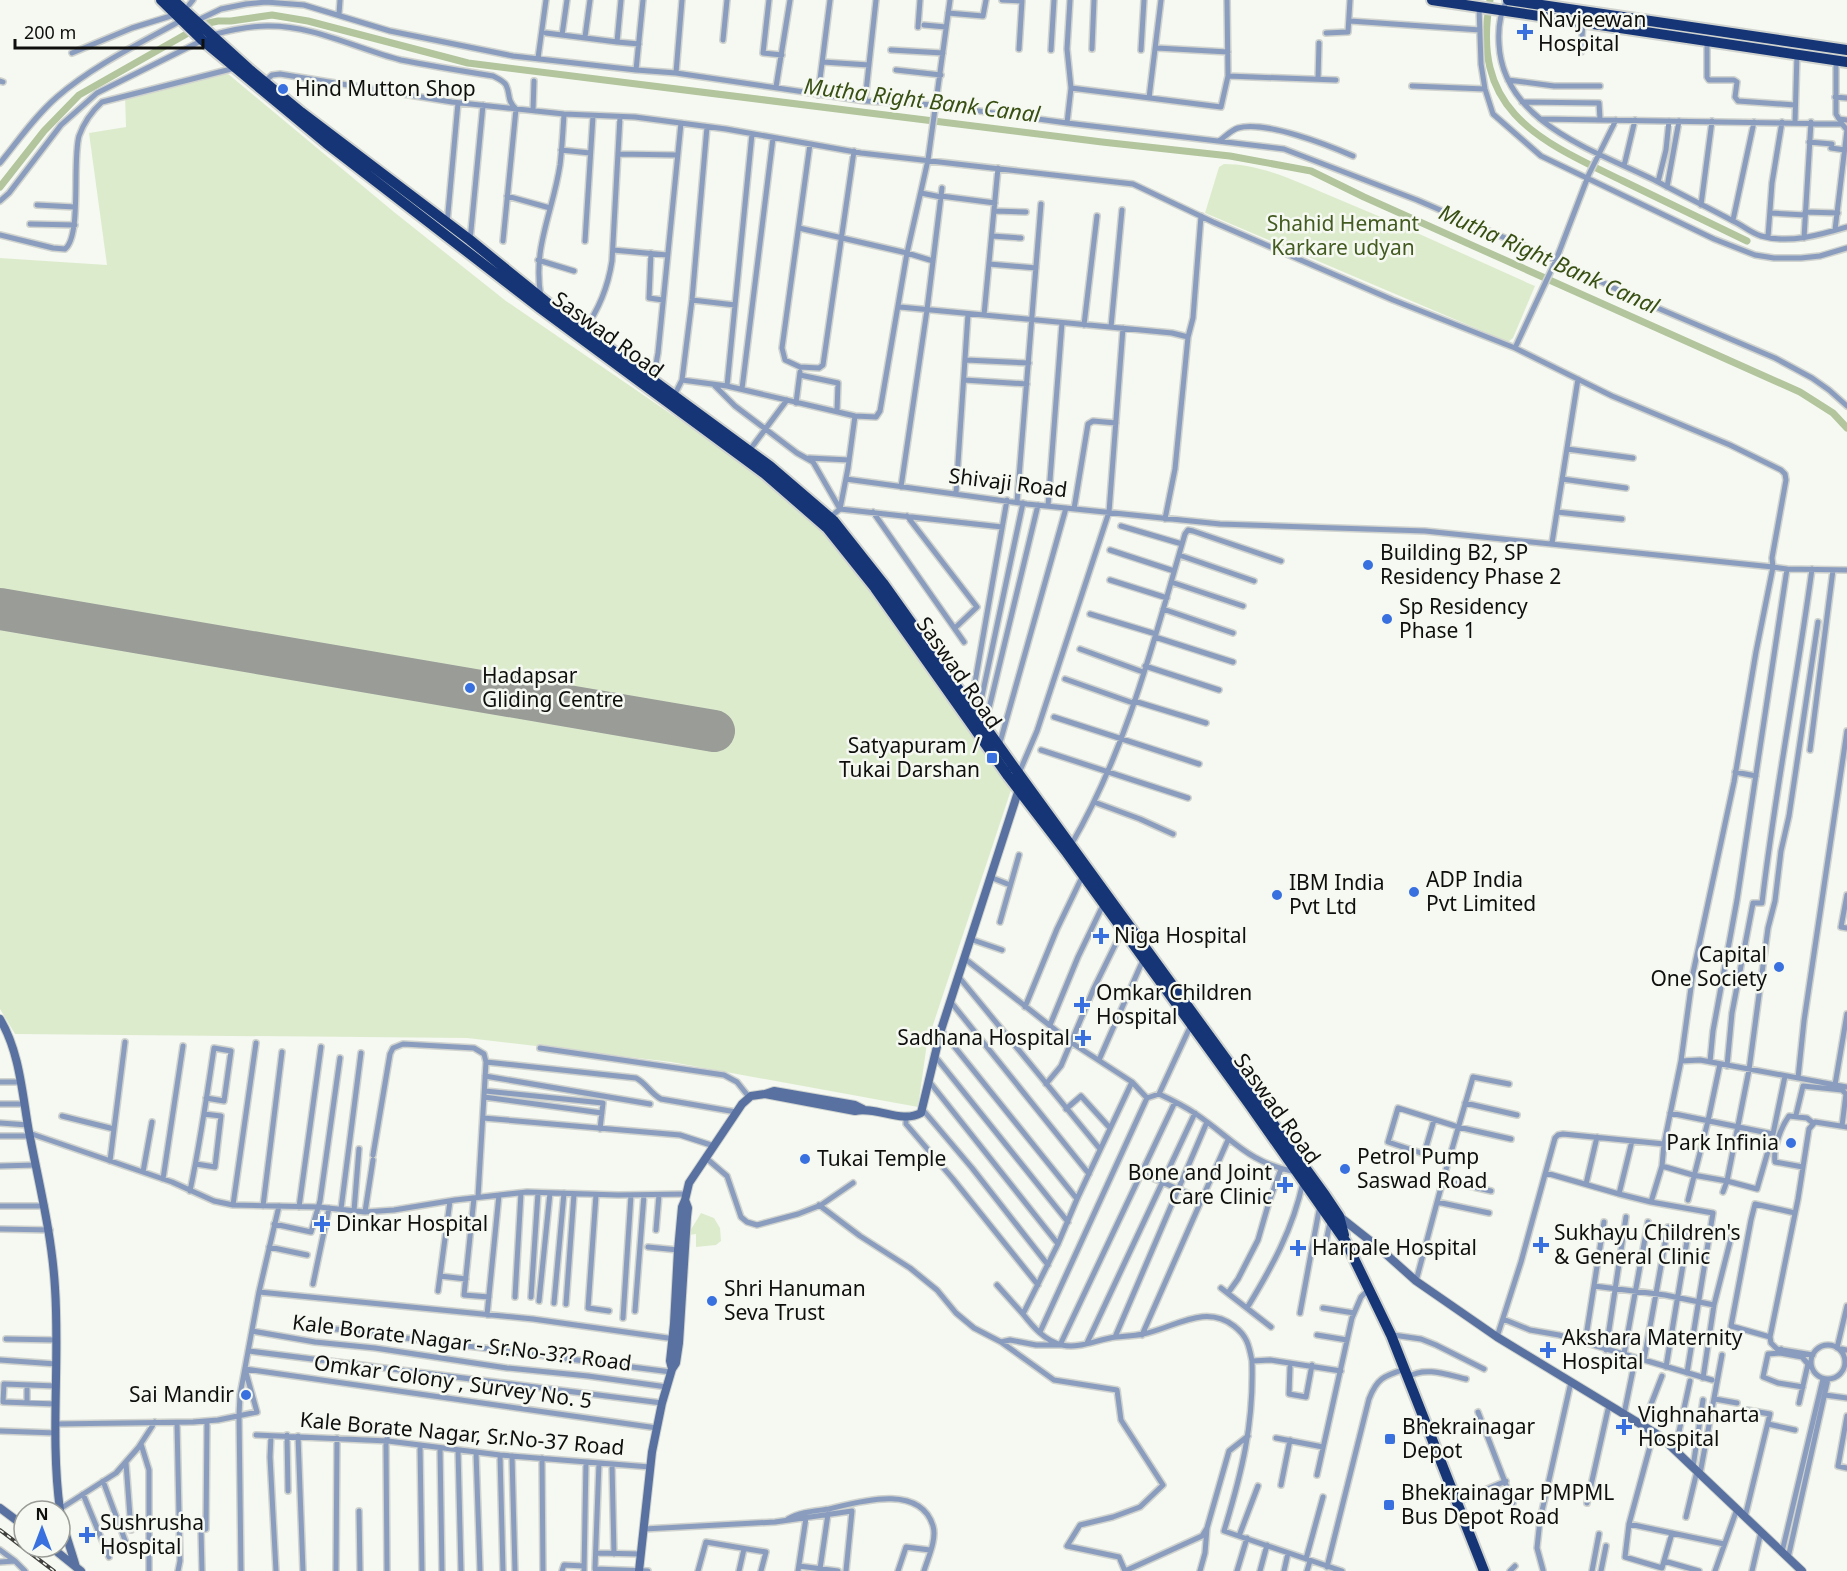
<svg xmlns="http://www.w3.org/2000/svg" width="1847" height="1571" font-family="'Noto Sans',sans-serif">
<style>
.green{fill:#ddebcd}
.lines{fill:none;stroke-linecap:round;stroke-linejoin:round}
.canal{stroke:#b2c59c;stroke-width:7}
.runway{stroke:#9a9c98;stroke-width:42}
.street-casing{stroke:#d1d4ce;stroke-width:8}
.secondary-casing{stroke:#d1d4ce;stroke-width:10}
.highway-casing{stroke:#d1d4ce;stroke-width:14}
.street{stroke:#8b9dbf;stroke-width:5}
.secondary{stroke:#5871a1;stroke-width:8}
.highway{stroke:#153577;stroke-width:10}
.rail-casing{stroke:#3f403d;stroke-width:4}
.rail{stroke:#f6f9f2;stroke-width:1.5;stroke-dasharray:4.5;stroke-linecap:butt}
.poi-dot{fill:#3970df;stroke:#f6f9f2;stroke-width:2}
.labels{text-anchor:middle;stroke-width:5;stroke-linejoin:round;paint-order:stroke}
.poi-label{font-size:21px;fill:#0f100e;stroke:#f6f9f2;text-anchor:start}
.park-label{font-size:21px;fill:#435b21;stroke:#f6f9f2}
.street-label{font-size:21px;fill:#0f100e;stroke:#f6f9f2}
.water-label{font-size:22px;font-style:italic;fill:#384f13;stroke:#f6f9f2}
</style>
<rect width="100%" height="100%" fill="#f6f9f2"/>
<path class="green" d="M227,73L394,212L506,301L763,477L809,518L869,585L1011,790L927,1043L918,1107L671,1062L467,1038L15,1034L0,1009V258L107,265L89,133L126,127L125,96Z
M1224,164C1264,164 1302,184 1338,199C1404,226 1469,257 1535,286L1513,338L1508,342L1205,213L1219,167Z
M701,1213L714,1218L720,1228L721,1241L716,1245L696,1247V1234L689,1235L690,1231Z"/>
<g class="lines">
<path class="canal" d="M1490,0C1470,111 1538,140 1623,181C1664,201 1706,221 1747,241
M0,187L44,131L79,95L204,24L218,21H231L272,15L308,21L468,63L1102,142L1230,156L1311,171L1364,197L1800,392L1833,413L1847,428"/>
<path class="runway" d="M0,609L714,731"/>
<g class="street-casing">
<path id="street" d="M621,0L617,42L639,44
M769,0L763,53L782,55
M1002,0L1022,1L1019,49
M1507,0C1500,13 1498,29 1499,44C1503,125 1600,152 1660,183C1684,196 1709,208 1733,221C1742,225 1751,233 1761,236C1789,244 1820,235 1847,227
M189,5L193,0
M1479,7L1481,64L1485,89L1493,114L1541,156L1714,239L1755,255L1774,258H1801L1820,256L1847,248
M948,13L983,16L986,0
M339,14L340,0
M196,21L221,9L246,4L266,2L304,5L390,31L513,56L636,70L676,73L865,101L935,105L1067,123L1284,149L1417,200L1556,260L1641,301L1775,358L1812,378L1829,390L1847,406
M1350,21L1480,30
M924,25L946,27
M918,27L920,0
M546,33L617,42
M1326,33L1348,32L1350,0
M212,35C230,30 248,26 267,26C313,25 357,49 401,60C431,66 462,71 493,76C497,78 504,81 506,85C511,95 506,99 516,109L503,241
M562,35L567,0
M585,37L590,0
M723,40L727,0
M1707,41V77L1709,80H1734L1737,82L1735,97L1738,101L1795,105
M1157,48L1228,52
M1092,49L1094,0
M891,50L943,53
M1051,50L1054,0
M1141,50L1144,0
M1581,52L1583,22
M72,53L132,28L174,15
M538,58L546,0
M1836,61V114L1839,119L1847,120
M823,62L869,65
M636,70L643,0
M896,70L941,75
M676,73L682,0
M1228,76L1336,80
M1318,79L1319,43
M1508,80L1554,86H1600
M0,81L3,82
M264,82L272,75L280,74L452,102L564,114L635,117L726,129L861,153L1133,184L1213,222L1393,300L1515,348L1612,396L1730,445L1781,470L1785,474L1786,480L1772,558L1773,567L1787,569L1847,570
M1412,86L1485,89
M776,87L790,0
M1071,88L1221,107L1228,76L1227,0
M818,95L830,0
M1835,97L1847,98
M1149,98L1161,0
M865,101L876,0
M1522,102L1599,103L1600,119
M533,111L534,81
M1540,119L1842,124L1847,130L1835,230
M1795,122L1797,54
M1067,123L1071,88L1067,49L1070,0
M1219,141C1225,137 1231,130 1238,128C1264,120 1328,145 1353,156
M1809,142L1832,144L1831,148L1845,150
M810,144L782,348L785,360L800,367L819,368L823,365L854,151
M561,150L590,153
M619,154L677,155
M0,163C18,141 35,116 57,97C94,65 139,44 182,20
M1624,166L1635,120
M1658,182L1666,150L1669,121
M1667,187L1679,121
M921,193L941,197
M507,196L550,208
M941,196L995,203
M0,201L9,193L61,125L97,93L201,41
M37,205L75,207
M1701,205L1712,121
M994,211L1026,212
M1805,212L1838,213
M1770,213L1805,215
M1733,220L1754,122
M30,224L75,225
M447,224L458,103
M799,228L907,253L933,261
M0,235L53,248L65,249C82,236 72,161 79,136C84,122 91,112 102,102L235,68
M992,236L1021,238
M1768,237L1772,183L1782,122
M1804,238L1811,122
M470,241L483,105
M585,241L593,116
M613,250L667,255
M651,253L649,298L663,300
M538,260L574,271
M989,264L1036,268
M541,297C532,248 553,212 560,165C562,149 563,131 564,114
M692,300L735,305
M900,307L1172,333L1188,337L1193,318L1201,216
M984,315L998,168
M1084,325L1097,216
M1111,327L1122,210
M584,330C600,308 608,287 612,261L620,117
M1515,348L1556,260L1589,174L1616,120
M966,360L1029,363
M800,375L838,383L837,411
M653,380L658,353L681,123
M682,380L692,300L707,127
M964,380L1027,384
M714,385L735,406L797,453L813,462L840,509L1002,527
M727,386L752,134
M742,389L773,138
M674,396L682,380L727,386L855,416L876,417L880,411L907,253L928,160L950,0
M796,403L800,372
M1567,449L1633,458
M749,451L787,400
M809,458L849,460
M846,479L1027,504L1220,524L1425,531L1773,567L1756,652L1734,782L1693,973L1681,1061L1664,1144L1563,1134L1558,1135L1555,1138L1521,1262L1497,1337
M1562,479L1626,488
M901,487L927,310L942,188
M956,493L968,314
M1017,502L1041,204
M1048,506L1062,323
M1074,509L1088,424L1093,421L1116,423
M873,512L964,642
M1557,512L1622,519
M907,516L977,607L955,628
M828,519L840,509L848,468L855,416
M1165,519L1175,469L1188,337
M1121,526L1182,544
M1552,543L1578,379
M1110,550L1174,571
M1179,555L1254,581
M1110,580L1167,598
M1171,582L1243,606
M1163,609L1233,633
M1090,614L1156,634
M1155,637L1233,662
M1080,649L1143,672
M1145,666L1219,690
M1065,679L1133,703
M1134,701L1206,723
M971,705L1007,500
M978,715L1023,503
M1054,717L1199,764
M985,725L1038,505
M999,746L1066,508
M1041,750L1188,798
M1810,750L1833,570
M1735,772L1756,776
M1019,773L1037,731L1109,512L1123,328
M1094,802L1140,819L1173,834
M1071,845C1127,749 1154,640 1185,534L1188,530L1193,531L1281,561
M990,877L1010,885
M1847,895L1841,927L1847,928
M1000,922L1019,855
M970,939L1002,950
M964,958L1072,1043L1132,1082L1147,1098L1159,1094C1172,1100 1184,1106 1196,1114C1233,1139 1248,1163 1296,1172
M958,976L1100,1149
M950,1001L1089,1174
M1025,1007L1057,929L1083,875
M1050,1025L1078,957L1104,903
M941,1030L1077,1199
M540,1048L724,1075L737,1082L749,1097
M934,1055L1068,1222
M1099,1060L1143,960
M1681,1061L1700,1060L1847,1087
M486,1062L636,1078C646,1083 651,1094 661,1099L736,1112
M1710,1062L1713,1031L1737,900L1787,569
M1727,1066L1732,1013L1753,903H1762C1775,791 1797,681 1812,569
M485,1076L650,1104
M1785,1076L1773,1134L1757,1189L1727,1181L1749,1070L1768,928L1775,901L1781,851L1789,816L1818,622
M1798,1078L1804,1021L1847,731
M928,1080L1058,1244
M0,1082H21
M1132,1082L1077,1199L1058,1244L1023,1314C1033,1327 1045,1341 1062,1345C1080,1349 1098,1339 1116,1337C1125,1336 1134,1336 1143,1334C1174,1328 1205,1303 1234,1326C1247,1336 1249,1345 1252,1361
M1046,1084L1061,1066L1094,988L1122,931
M1835,1085L1847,1014
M485,1091L603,1103L600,1129
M1159,1094L1191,1025
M484,1097L602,1113
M1465,1103L1517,1115
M0,1104H24
M1066,1109L1081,1096L1110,1128
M923,1110L972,1168L1048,1265
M1670,1113L1773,1134
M1796,1115L1803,1086L1842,1090L1846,1094L1842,1126
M62,1116L114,1129
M906,1117V1124L953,1179L1038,1285
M483,1118L680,1135L714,1146
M1434,1120L1424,1154L1388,1142L1398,1108L1452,1125L1458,1127L1511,1139
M0,1123L28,1125
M29,1133L172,1182L214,1201L233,1205L319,1207L365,1212L394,1210L455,1200L527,1192L618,1195L686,1194
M0,1136H30
M373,1155L390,1054L393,1048L403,1044L474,1048L484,1054L486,1062L478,1197
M706,1158L727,1176L741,1217L747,1222L757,1225L798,1214L821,1205L853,1183
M110,1161L125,1042
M196,1164L215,1167L221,1116L204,1114
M0,1166L36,1165
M1662,1166L1693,1175L1727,1181L1723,1192
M1803,1167L1775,1162C1773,1148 1781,1127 1789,1116L1807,1118L1813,1123
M143,1172L152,1122
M1141,1173L1201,1199
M1546,1173L1619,1194L1632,1141
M163,1179L183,1046
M1443,1180L1491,1191
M1586,1184L1597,1137
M190,1191C200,1144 207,1096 214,1048L231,1051L224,1101L206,1098
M1619,1194L1651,1202L1713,1213L1687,1373
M596,1195L588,1308L609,1311
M474,1198L464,1295L489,1297
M1688,1200L1708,1121L1720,1064
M1437,1202L1489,1213
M1651,1202L1662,1166L1664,1144
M233,1205L256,1043
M819,1205L860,1236L910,1268L937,1290L956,1313L974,1328L1001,1342L1054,1380L1117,1390L1121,1420L1163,1485L1140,1507L1113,1517L1080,1525L1067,1546L1119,1557L1125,1571
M0,1206H45
M263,1206L282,1052
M299,1207L321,1047
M341,1209L361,1053
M354,1211L359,1149
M365,1212L373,1160
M274,1224L311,1232L320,1201L340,1058
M0,1229L50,1230
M656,1230L659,1195
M269,1247L307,1255
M648,1247L678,1250
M1325,1247L1330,1222
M440,1276L466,1279
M1416,1281L1443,1180L1473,1077L1509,1084
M313,1284L329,1208
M997,1285L1023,1314
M1594,1286L1665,1295L1714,1305
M1221,1288L1271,1327
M438,1291L450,1201
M259,1292L533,1319L675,1339
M1228,1293L1238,1279L1258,1240L1269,1202L1281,1169
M515,1297L521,1193
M531,1297L538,1193
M539,1301L550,1193
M554,1303L564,1193
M566,1304L574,1194
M1847,1306L1837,1348L1847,1350
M1247,1308C1272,1267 1293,1229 1303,1182
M1323,1308L1354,1313
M635,1311L644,1195
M1300,1313L1320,1205
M487,1315L499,1195
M623,1318L631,1195
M1503,1319L1530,1330L1559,1335L1712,1380
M335,1329L671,1372
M252,1331L315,1342L375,1348L507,1368L588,1376L667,1387
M1040,1332L1147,1098
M1142,1335L1228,1140
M1317,1335L1347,1340
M1393,1335L1421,1339L1436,1345L1484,1369
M1115,1337L1207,1122
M1770,1337L1731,1326L1751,1220L1755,1204L1795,1213
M6,1339L56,1340
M1001,1342L1010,1340L1036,1345H1060L1175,1102
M1087,1343L1195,1113
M1585,1343L1604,1222
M1811 1362a17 17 0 1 1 34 0a17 17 0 1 1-34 0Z
M1781,1349L1780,1353L1768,1354L1763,1377L1778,1383L1803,1387
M1606,1350L1626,1217
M249,1351L662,1403
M1780,1353L1802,1357L1808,1364L1799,1403
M1624,1354L1648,1222
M1813,1355L1777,1349L1771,1343L1770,1337L1798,1199L1809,1129L1815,1122L1847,1127
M0,1360L56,1364
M1644,1360L1668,1227
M1290,1367L1289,1394L1306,1397L1312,1365
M1666,1367L1688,1235
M1341,1371L1270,1360L1252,1361C1254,1424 1242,1472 1224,1531L1342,1571
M1408,1377C1425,1366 1448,1375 1466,1379
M1703,1378L1714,1305L1731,1238
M27,1385V1403
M1825,1395L1847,1398
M1715,1399L1737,1403
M56,1404L3,1402L4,1384L56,1386
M1478,1412L1513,1503
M1624,1414L1633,1370
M1847,1416L1838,1466L1847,1468
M177,1423L180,1561L178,1571
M56,1424L193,1422L218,1420L257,1412L245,1369L657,1428
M1768,1424L1795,1430
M1643,1425L1662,1376
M0,1431L56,1433
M1654,1432L1629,1524L1625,1557L1662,1568L1672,1533
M256,1435L388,1441L500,1455L650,1467
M287,1435L288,1491
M271,1436L270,1457L276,1571
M298,1436L303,1571
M1276,1438L1323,1447
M141,1444L149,1470V1571
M420,1445L422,1571
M440,1448L442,1571
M458,1450L461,1571
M1675,1450L1690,1381
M476,1452L480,1571
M500,1455L503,1571
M512,1456L515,1571
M542,1458L543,1571
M126,1463L131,1530
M612,1464L614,1554
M1693,1467L1703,1400
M1700,1474L1722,1355
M1317,1475L1352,1318L1361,1297L1368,1290
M103,1481L129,1551
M1281,1485L1290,1440
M83,1494L109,1557
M1457,1502L1506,1481
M1587,1503L1609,1405
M60,1509L116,1473L138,1448L155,1422
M359,1511L360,1571
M1686,1517L1697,1471
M1745,1517L1770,1414L1747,1410
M788,1519C800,1512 815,1511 829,1509C858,1502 920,1483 933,1526C937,1539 928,1558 924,1571
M1629,1524L1724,1544
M644,1529L775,1522L852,1511L846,1571
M1239,1536L1258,1486
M0,1550L15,1561L0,1562
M1782,1552L1823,1379
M596,1553L641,1554
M1788,1558L1828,1379
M1306,1559L1323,1497
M15,1561L25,1571
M1664,1561L1699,1571
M799,1566L838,1571
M1327,1567L1369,1399C1377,1378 1384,1376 1405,1369
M595,1568L599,1463
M595,1569L648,1571
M820,1569L828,1514
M1543,1570L1537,1548L1540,1520L1571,1382
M202,1571L201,1530L206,1529L207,1421
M241,1571L239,1415L240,1395L259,1292L279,1206
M336,1571L337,1438
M387,1571L386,1443L390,1426
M562,1571L564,1565L584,1566
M584,1571L586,1462
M698,1571L706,1542L766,1552L761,1571
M739,1571L744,1549
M798,1571L806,1518
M898,1571L906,1547L930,1550
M1125,1571L1202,1536L1207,1528
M1200,1571L1205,1553L1207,1528L1229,1451L1248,1436
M1237,1571L1247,1538
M1260,1571L1267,1545
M1284,1571L1288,1553
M1307,1571L1310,1561
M1510,1571L1515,1566
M1592,1571L1599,1534
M1601,1571L1606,1546
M1715,1571L1737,1509
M1752,1571L1761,1532"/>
</g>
<g class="secondary-casing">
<path id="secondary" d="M0,1019C20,1053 22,1093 29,1132C39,1184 52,1235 55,1288C60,1362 50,1437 60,1510C63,1529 71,1549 76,1567
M765,1094L774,1091L855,1105L863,1109
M1340,1217L1378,1247L1416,1281L1497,1337L1660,1436L1802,1571
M672,1369L670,1361L674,1324L678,1250L682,1207L685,1200
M0,1508L24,1526
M51,1547L81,1571
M639,1571L652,1452L662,1403L672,1369L676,1363L679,1343L687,1217L688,1208L685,1200L689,1183L742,1104L751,1096L765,1094L855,1111C877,1106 901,1124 921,1113L941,1030L1019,789"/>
</g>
<g class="highway-casing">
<path id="highway" d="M161,0L202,40L326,143L540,308L765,474L827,528L875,588L1008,776L1067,853L1249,1104L1346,1242L1391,1335L1484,1571
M173,0L249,69L301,112L470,240L545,301L770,466L834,521L883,583L1019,774L1325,1195L1339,1216L1344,1235
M1432,0L1847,62
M1508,0L1847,50"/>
</g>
<use href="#street" class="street"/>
<use href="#secondary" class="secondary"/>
<use href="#highway" class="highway"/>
<g class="rail-casing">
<path id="rail" d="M0,1530L54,1571"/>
</g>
<use href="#rail" class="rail"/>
</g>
<g class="poi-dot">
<path d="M1522 23h6v6h6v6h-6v6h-6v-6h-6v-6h6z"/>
<circle cx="283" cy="89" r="6"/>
<circle cx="1368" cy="565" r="6"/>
<circle cx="1387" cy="619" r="6"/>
<circle cx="470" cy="688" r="6"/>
<rect x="986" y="752" width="12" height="12" rx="3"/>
<circle cx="1414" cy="892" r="6"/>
<circle cx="1277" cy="895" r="6"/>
<path d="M1098 927h6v6h6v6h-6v6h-6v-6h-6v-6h6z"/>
<circle cx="1779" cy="967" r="6"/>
<path d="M1079 996h6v6h6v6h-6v6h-6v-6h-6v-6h6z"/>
<path d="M1080 1029h6v6h6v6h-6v6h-6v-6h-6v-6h6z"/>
<circle cx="1791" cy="1143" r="6"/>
<circle cx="805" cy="1159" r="6"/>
<circle cx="1345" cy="1169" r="6"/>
<path d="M1282 1176h6v6h6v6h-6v6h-6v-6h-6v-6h6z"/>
<path d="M319 1215h6v6h6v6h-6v6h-6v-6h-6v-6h6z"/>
<path d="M1538 1236h6v6h6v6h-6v6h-6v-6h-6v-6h6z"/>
<path d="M1295 1239h6v6h6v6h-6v6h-6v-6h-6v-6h6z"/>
<circle cx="712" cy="1301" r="6"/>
<path d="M1545 1341h6v6h6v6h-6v6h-6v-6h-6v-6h6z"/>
<circle cx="246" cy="1395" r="6"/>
<path d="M1621 1418h6v6h6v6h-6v6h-6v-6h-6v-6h6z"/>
<rect x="1384" y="1433" width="12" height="12" rx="3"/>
<rect x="1383" y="1499" width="12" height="12" rx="3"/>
<path d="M84 1526h6v6h6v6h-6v6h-6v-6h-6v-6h6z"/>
</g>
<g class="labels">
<g class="poi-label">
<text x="1538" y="27">Navjeewan<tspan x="1538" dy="24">Hospital</tspan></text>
<text x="295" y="96">Hind Mutton Shop</text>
<text x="1380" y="560">Building B2, SP<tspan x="1380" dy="24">Residency Phase 2</tspan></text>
<text x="1399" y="614">Sp Residency<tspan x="1399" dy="24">Phase 1</tspan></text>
<text x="482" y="683">Hadapsar<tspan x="482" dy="24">Gliding Centre</tspan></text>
<text x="980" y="753" text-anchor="end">Satyapuram /<tspan x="980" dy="24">Tukai Darshan</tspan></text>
<text x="1426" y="887">ADP India<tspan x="1426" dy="24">Pvt Limited</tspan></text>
<text x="1289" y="890">IBM India<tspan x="1289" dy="24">Pvt Ltd</tspan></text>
<text x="1114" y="943">Niga Hospital</text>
<text x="1767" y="962" text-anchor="end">Capital<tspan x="1767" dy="24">One Society</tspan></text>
<text x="1096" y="1000">Omkar Children<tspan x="1096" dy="24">Hospital</tspan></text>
<text x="1070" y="1045" text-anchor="end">Sadhana Hospital</text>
<text x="1779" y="1150" text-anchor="end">Park Infinia</text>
<text x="1357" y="1164">Petrol Pump<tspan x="1357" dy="24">Saswad Road</tspan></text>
<text x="817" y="1166">Tukai Temple</text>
<text x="1272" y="1180" text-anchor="end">Bone and Joint<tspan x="1272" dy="24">Care Clinic</tspan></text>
<text x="336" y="1231">Dinkar Hospital</text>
<text x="1554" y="1240">Sukhayu Children's<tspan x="1554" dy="24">&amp; General Clinic</tspan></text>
<text x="1312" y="1255">Harpale Hospital</text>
<text x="724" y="1296">Shri Hanuman<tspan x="724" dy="24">Seva Trust</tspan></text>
<text x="1562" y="1345">Akshara Maternity<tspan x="1562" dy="24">Hospital</tspan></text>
<text x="234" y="1402" text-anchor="end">Sai Mandir</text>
<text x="1638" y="1422">Vighnaharta<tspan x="1638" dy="24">Hospital</tspan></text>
<text x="1402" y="1434">Bhekrainagar<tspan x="1402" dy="24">Depot</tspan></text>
<text x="1401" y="1500">Bhekrainagar PMPML<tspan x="1401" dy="24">Bus Depot Road</tspan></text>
<text x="100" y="1530">Sushrusha<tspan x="100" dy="24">Hospital</tspan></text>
</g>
<g class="park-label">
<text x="1343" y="231">Shahid Hemant<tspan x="1343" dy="24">Karkare udyan</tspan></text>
</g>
<g class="street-label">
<text transform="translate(608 335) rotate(36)" y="7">Saswad Road</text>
<text transform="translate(1008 483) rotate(7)" y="7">Shivaji Road</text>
<text transform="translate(959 673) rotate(55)" y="7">Saswad Road</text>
<text transform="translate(1277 1109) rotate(54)" y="7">Saswad Road</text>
<text transform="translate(462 1343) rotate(7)" y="7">Kale Borate Nagar - Sr.No-3?? Road</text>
<text transform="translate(453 1382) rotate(8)" y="7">Omkar Colony , Survey No. 5</text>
<text transform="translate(462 1434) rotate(5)" y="7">Kale Borate Nagar, Sr.No-37 Road</text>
</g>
<g class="water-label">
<text transform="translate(922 100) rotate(7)" y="8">Mutha Right Bank Canal</text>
<text transform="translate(1549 259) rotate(24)" y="8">Mutha Right Bank Canal</text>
</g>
</g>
<g transform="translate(42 1529)"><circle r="28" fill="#f6f9f2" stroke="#9a9c97" stroke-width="1.5"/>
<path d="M0-4.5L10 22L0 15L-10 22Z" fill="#3970df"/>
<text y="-9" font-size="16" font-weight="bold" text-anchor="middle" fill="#0f100e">N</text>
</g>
<path d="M15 39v9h188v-9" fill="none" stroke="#0f100e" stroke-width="3"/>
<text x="24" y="39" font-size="18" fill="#0f100e" stroke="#f6f9f2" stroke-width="4.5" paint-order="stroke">200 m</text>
</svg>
